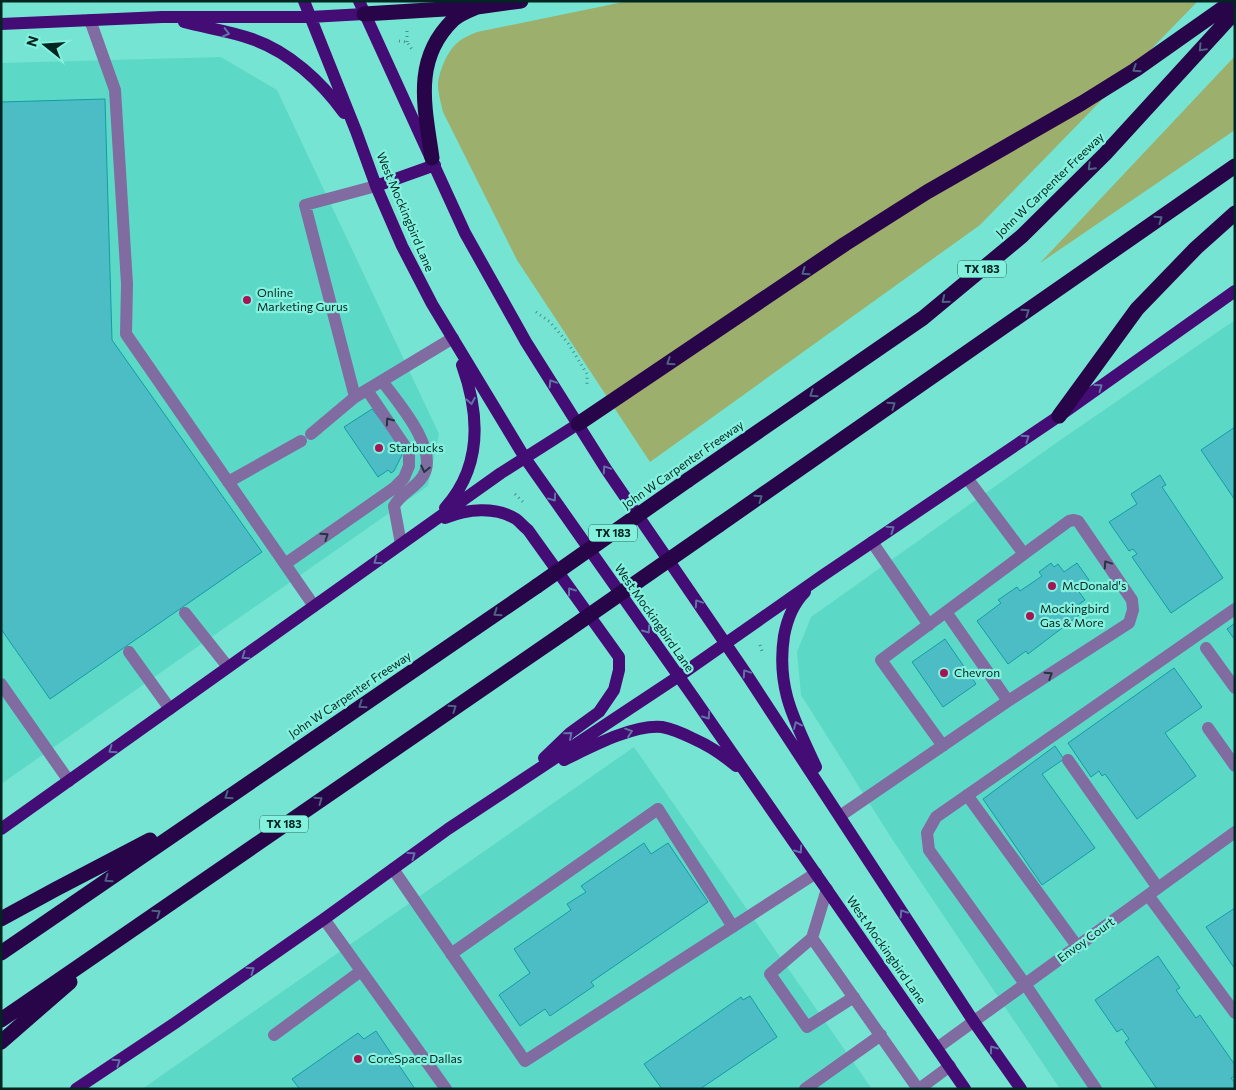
<svg xmlns="http://www.w3.org/2000/svg" width="1236" height="1090" font-family="Commissioner,sans-serif">
<style>
.built{fill:#5cd9c6}
.green{fill:#9daf6d}
.building{fill:#4dbdc5;stroke:#139ca5}
.lines{fill:none;stroke-linecap:round;stroke-linejoin:round}
.path{stroke:#439184;stroke-width:3;stroke-dasharray:1 4;stroke-linecap:butt}
.minor{stroke:#806ca1;stroke-width:12}
.major{stroke:#440c75;stroke-width:12}
.highway{stroke:#280548;stroke-width:15}
.highway-bridge{stroke:#280548;stroke-width:15}
.oneway{stroke:#6173a5}
.oneway2{stroke:#4d6384}
.oneway3{stroke:#213740}
.poi-dot{fill:#a51455;stroke:#84f1df;stroke-width:2}
.labels{text-anchor:middle;stroke-width:4.5;stroke-linejoin:round;paint-order:stroke}
.shield{fill:#84f1df;stroke:#286259;stroke-width:1}
.shield-label{font-size:11px;font-weight:bold;fill:#012520}
.street-label{font-size:12px;fill:#012520;stroke:#84f1df}
.poi-label{font-size:12px;fill:#012520;stroke:#84f1df;text-anchor:start}
</style>
<rect width="100%" height="100%" fill="#76e4d2"/>
<path class="built" d="M221,57L277,90L439,434L428,486L1,784V63Z
M1235,320V1089H1060L892,839L801,695L797,652L811,617L1056,443Z
M634,747L872,1089H142Z"/>
<path class="green" d="M628,1H1198L980,225L650,462L517,260L443,112C441,103 438,93 438,84C439,72 447,52 456,44C462,38 470,35 477,32Z
M1235,56V130L1040,263Z"/>
<path class="building" d="M105,99L112,340L262,552L50,699L1,629V102Z
M372,409L398,441L402,455L394,471L391,473L388,470L378,477L344,427Z
M1235,427V500L1201,450Z
M1160,475L1166,485L1162,487L1223,578L1171,613L1132,557L1137,554L1133,549L1129,551L1109,522L1137,504L1131,494Z
M1051,563L1054,567L1058,564L1064,572L1077,563L1089,580L1077,589L1085,600L1078,605L1083,612L1028,654L1026,651L1008,664L977,621L1001,603L998,600L1017,587L1020,591L1042,576L1039,572Z
M1235,623V640L1227,629Z
M945,639L976,684L943,707L912,662Z
M1174,668L1202,707L1165,733L1196,776L1137,819L1105,774L1102,776L1099,771L1091,777L1068,743Z
M1055,746L1064,759L1042,774L1095,848L1042,885L983,799Z
M644,843L651,854L668,843L708,902L591,982L594,986L550,1016L545,1009L520,1026L499,995L530,973L514,949L571,910L567,904L586,892L581,886Z
M1235,908V969L1206,927Z
M1158,956L1180,988L1176,990L1196,1018L1200,1015L1235,1065V1076L1231,1078L1235,1083V1089H1157L1125,1042L1129,1039L1122,1029L1117,1032L1095,1000Z
M750,996L777,1037L700,1089H662L644,1064L741,997L743,1000Z
M376,1031L415,1089H298L299,1088L292,1079L358,1033L364,1039Z"/>
<g class="lines">
<path class="path" d="M399,41L407,42L413,51
M407,42V30
M536,312L550,322L568,343L587,374V384
M515,494L524,503
M760,645L762,651H765"/>
<path class="minor" d="M90,20L115,90L127,284L126,334L314,606
M376,186L305,205L355,397L453,338
M382,381C397,401 440,450 423,476C416,488 401,493 394,506L401,544
M311,434L355,397
M228,482L301,441
M872,542L929,625
M285,564L394,488L404,478L409,466V452L367,390
M185,613L228,667
M1206,648L1235,688
M129,652L170,709
M1,684L69,781
M1008,701L1129,623L1133,610L1132,600L1078,521L1074,520L1069,521L1024,554
M1208,728L1235,766
M943,746L881,660L1024,554L967,478
M1068,760L1158,888
M967,795L1077,946
M840,816L1008,701L946,612
M393,869L525,1061L816,873
M827,889L812,938L918,1089
M1148,895L1235,1013
M324,919L446,1089
M812,938L770,974L807,1027L854,997
M451,954L658,809L733,927
M274,1035L361,971
M937,1048L1235,832
M805,1089L881,1035
M919,1089L950,1066
M1096,1089L1025,984L929,850L927,833L936,817L1235,609"/>
<path class="major" d="M304,1L356,131L376,186L402,246L432,304L525,458L694,698L965,1089
M359,1L465,233L526,342L606,469L747,675L974,1022L1021,1089
M184,22C206,28 230,31 252,39C289,52 321,81 344,113
M1,24L162,17H310L364,14
M376,186L435,165
M445,508C482,467 480,415 462,365
M445,518C467,509 495,506 516,519C520,522 524,527 528,530L619,657V670L614,690L599,712L570,733L544,758
M805,592C793,604 787,620 784,636C776,689 795,721 816,767
M564,760C589,748 633,724 662,727C673,729 684,734 694,739C710,746 723,755 736,766
M1,829L501,473L578,424
M76,1089L175,1023L324,919L448,829L679,676L822,576L1059,416L1235,291"/>
<path class="highway" d="M364,14L477,7L521,1
M432,158C425,108 412,60 453,20C459,14 470,10 477,7
M1059,416L1137,309L1196,248L1235,213
M578,424L845,244L927,192L1082,103L1135,70L1233,1
M688,480L923,318L1022,236L1105,154L1235,12
M719,525L1235,166
M1,919L56,889L150,840
M1,953L537,586
M1,1020L568,630
M1,1042L70,982"/>
<path class="highway-bridge" d="M537,586L688,480
M568,630L719,525"/>
</g>
<defs><path id="oneway-chevron" d="M-2-3.5L2.5 0L-2 3.5" fill="none" stroke-width="1.6" stroke-linecap="round" stroke-linejoin="round" transform="scale(1.25)"/></defs>
<g class="oneway">
<use href="#oneway-chevron" transform="translate(226 33) rotate(14)"/>
<use href="#oneway-chevron" transform="translate(552 383) rotate(-122)"/>
<use href="#oneway-chevron" transform="translate(1099 387) rotate(-36)"/>
<use href="#oneway-chevron" transform="translate(471 401) rotate(80)"/>
<use href="#oneway-chevron" transform="translate(1026 438) rotate(-34)"/>
<use href="#oneway-chevron" transform="translate(606 469) rotate(-124)"/>
<use href="#oneway-chevron" transform="translate(553 498) rotate(55)"/>
<use href="#oneway-chevron" transform="translate(891 529) rotate(-34)"/>
<use href="#oneway-chevron" transform="translate(377 561) rotate(145)"/>
<use href="#oneway-chevron" transform="translate(571 591) rotate(-126)"/>
<use href="#oneway-chevron" transform="translate(698 603) rotate(-124)"/>
<use href="#oneway-chevron" transform="translate(647 630) rotate(55)"/>
<use href="#oneway-chevron" transform="translate(245 656) rotate(145)"/>
<use href="#oneway-chevron" transform="translate(746 673) rotate(-124)"/>
<use href="#oneway-chevron" transform="translate(707 716) rotate(55)"/>
<use href="#oneway-chevron" transform="translate(797 725) rotate(-114)"/>
<use href="#oneway-chevron" transform="translate(629 732) rotate(-19)"/>
<use href="#oneway-chevron" transform="translate(569 735) rotate(-41)"/>
<use href="#oneway-chevron" transform="translate(112 750) rotate(145)"/>
<use href="#oneway-chevron" transform="translate(799 850) rotate(55)"/>
<use href="#oneway-chevron" transform="translate(412 855) rotate(-36)"/>
<use href="#oneway-chevron" transform="translate(903 913) rotate(-123)"/>
<use href="#oneway-chevron" transform="translate(251 970) rotate(-35)"/>
<use href="#oneway-chevron" transform="translate(993 1049) rotate(-125)"/>
<use href="#oneway-chevron" transform="translate(117 1062) rotate(-34)"/>
</g>
<g class="oneway2">
<use href="#oneway-chevron" transform="translate(1202 48) rotate(133)"/>
<use href="#oneway-chevron" transform="translate(1136 69) rotate(147)"/>
<use href="#oneway-chevron" transform="translate(1091 167) rotate(135)"/>
<use href="#oneway-chevron" transform="translate(1159 219) rotate(-35)"/>
<use href="#oneway-chevron" transform="translate(805 272) rotate(146)"/>
<use href="#oneway-chevron" transform="translate(945 300) rotate(141)"/>
<use href="#oneway-chevron" transform="translate(1026 312) rotate(-35)"/>
<use href="#oneway-chevron" transform="translate(670 362) rotate(146)"/>
<use href="#oneway-chevron" transform="translate(813 394) rotate(145)"/>
<use href="#oneway-chevron" transform="translate(892 405) rotate(-35)"/>
<use href="#oneway-chevron" transform="translate(759 498) rotate(-35)"/>
<use href="#oneway-chevron" transform="translate(497 613) rotate(146)"/>
<use href="#oneway-chevron" transform="translate(362 705) rotate(146)"/>
<use href="#oneway-chevron" transform="translate(453 708) rotate(-34)"/>
<use href="#oneway-chevron" transform="translate(228 796) rotate(146)"/>
<use href="#oneway-chevron" transform="translate(319 800) rotate(-35)"/>
<use href="#oneway-chevron" transform="translate(108 879) rotate(145)"/>
<use href="#oneway-chevron" transform="translate(157 913) rotate(-35)"/>
</g>
<g class="oneway3">
<use href="#oneway-chevron" transform="translate(389 421) rotate(-125)"/>
<use href="#oneway-chevron" transform="translate(425 469) rotate(103)"/>
<use href="#oneway-chevron" transform="translate(325 536) rotate(-35)"/>
<use href="#oneway-chevron" transform="translate(1107 564) rotate(-124)"/>
<use href="#oneway-chevron" transform="translate(1049 675) rotate(-33)"/>
</g>
<g class="poi-dot">
<circle cx="247" cy="300" r="5"/>
<circle cx="379" cy="448" r="5"/>
<circle cx="1052" cy="586" r="5"/>
<circle cx="1030" cy="616" r="5"/>
<circle cx="944" cy="673" r="5"/>
<circle cx="358" cy="1059" r="5"/>
</g>
<g class="labels">
<g class="shield">
<rect x="958" y="260.5" width="48" height="17" rx="4"/>
<rect x="589" y="524.5" width="48" height="17" rx="4"/>
<rect x="260" y="815.5" width="48" height="17" rx="4"/>
</g>
<g class="shield-label">
<text x="982" y="273">TX 183</text>
<text x="613" y="537">TX 183</text>
<text x="284" y="828">TX 183</text>
</g>
<g class="street-label">
<text transform="translate(1050 185) rotate(-44)" y="4">John W Carpenter Freeway</text>
<text transform="translate(405 212) rotate(67)" y="4">West Mockingbird Lane</text>
<text transform="translate(683 465) rotate(-35)" y="4">John W Carpenter Freeway</text>
<text transform="translate(654 618) rotate(55)" y="4">West Mockingbird Lane</text>
<text transform="translate(350 695) rotate(-34)" y="4">John W Carpenter Freeway</text>
<text transform="translate(1086 940) rotate(-36)" y="4">Envoy Court</text>
<text transform="translate(886 950) rotate(55)" y="4">West Mockingbird Lane</text>
</g>
<g class="poi-label">
<text x="257" y="297">Online<tspan x="257" dy="14">Marketing Gurus</tspan></text>
<text x="389" y="452">Starbucks</text>
<text x="1062" y="590">McDonald's</text>
<text x="1040" y="613">Mockingbird<tspan x="1040" dy="14">Gas &amp; More</tspan></text>
<text x="954" y="677">Chevron</text>
<text x="368" y="1063">CoreSpace Dallas</text>
</g>
</g>
<rect width="1236" height="1090" fill="none" stroke="#012520" stroke-width="5"/>
<g transform="translate(45 45) rotate(287)" stroke="#84f1df" stroke-width="4" paint-order="stroke">
<path d="M0-4L9 19L0 12L-9 19Z" fill="#012520"/>
<text y="-8" font-size="14" font-weight="bold" text-anchor="middle" fill="#012520">N</text>
</g>
</svg>
